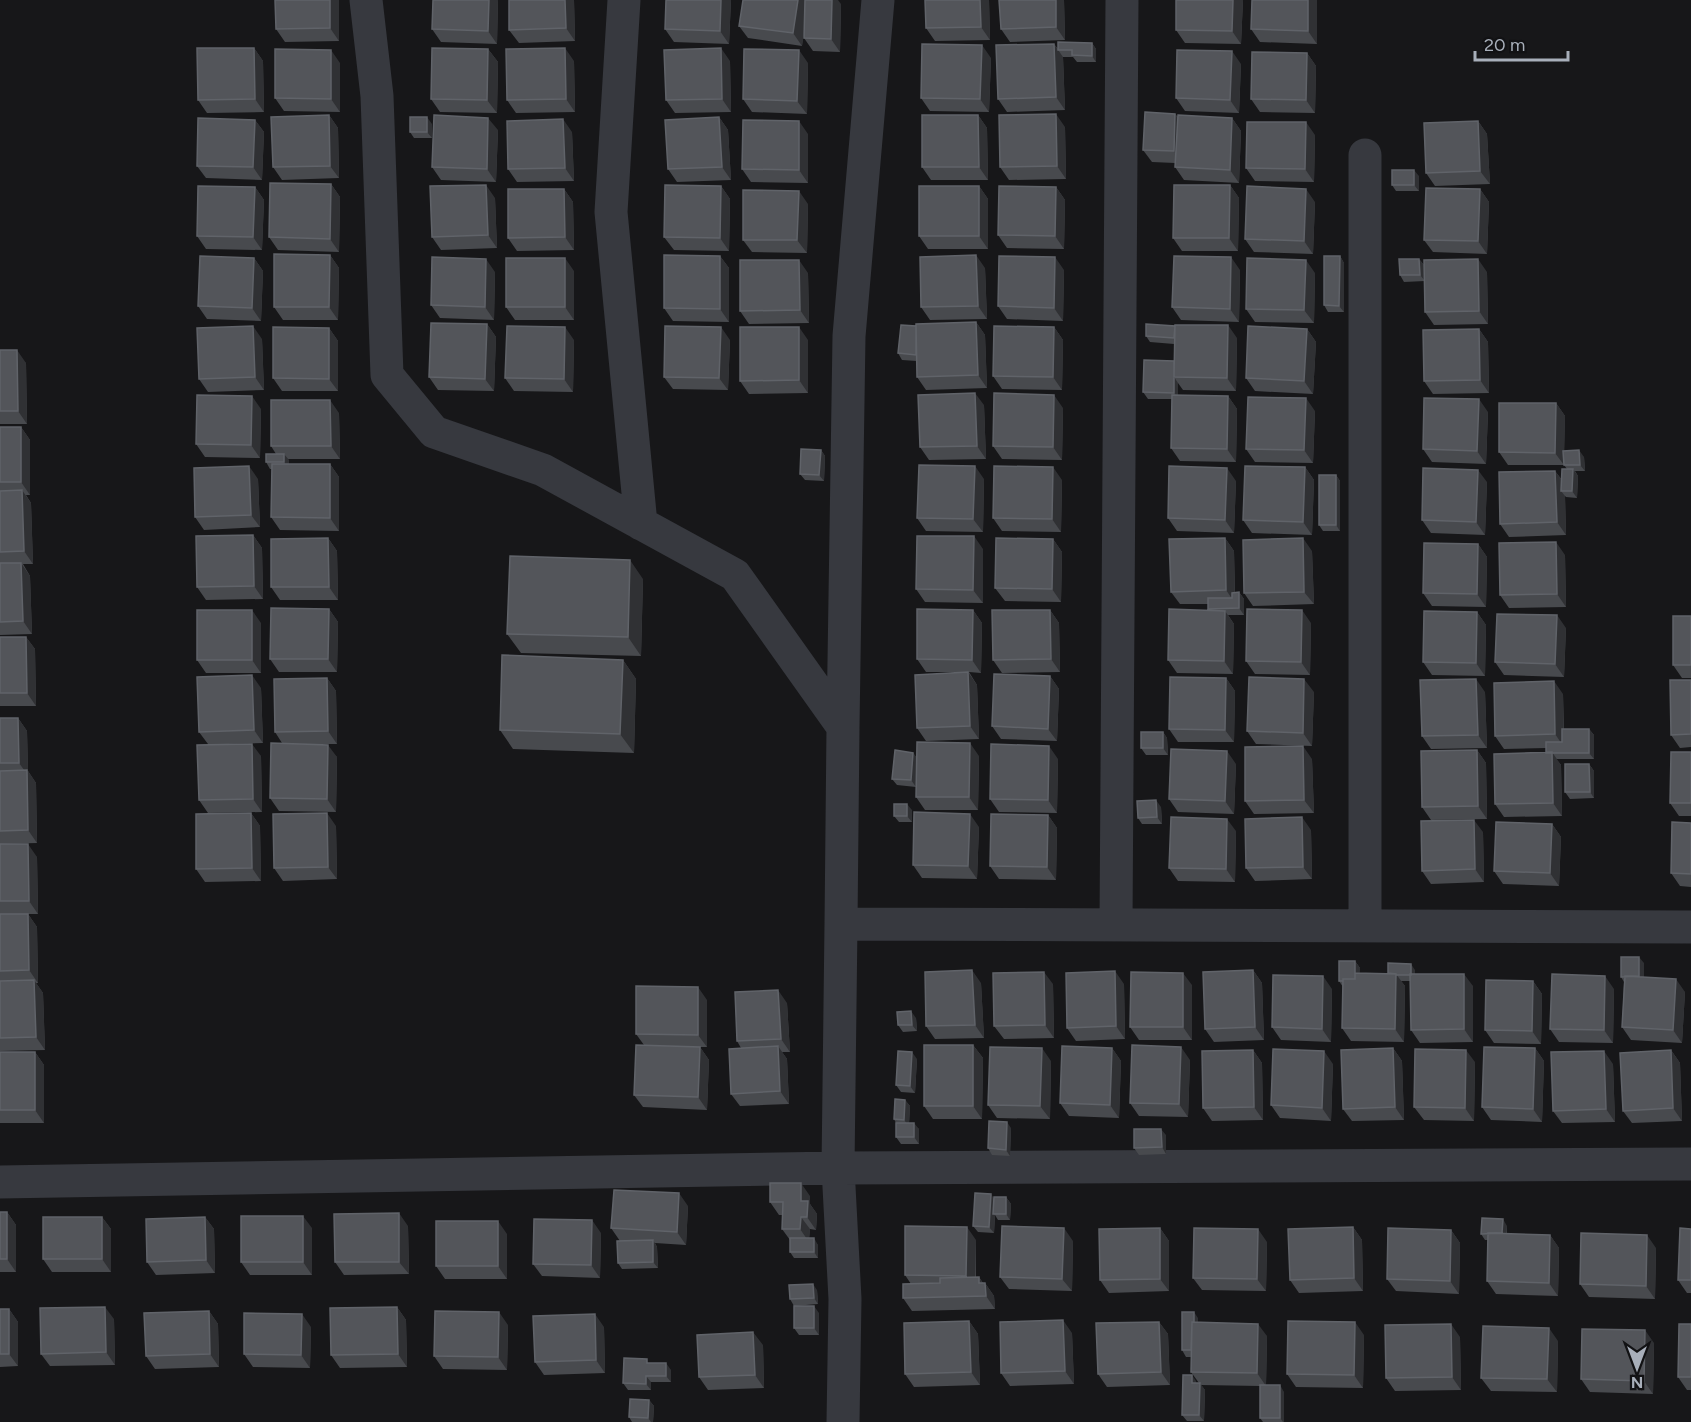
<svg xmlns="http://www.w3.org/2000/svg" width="1691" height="1422" font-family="Figtree,sans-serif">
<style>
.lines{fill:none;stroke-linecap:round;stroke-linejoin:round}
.minor{stroke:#37393f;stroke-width:33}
.wall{fill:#484a4e}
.shaded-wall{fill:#303134}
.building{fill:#53555a;stroke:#606369;stroke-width:1.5}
</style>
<rect width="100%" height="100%" fill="#171719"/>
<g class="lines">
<path class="minor" d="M366,0L377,96L387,375L434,432L543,470L735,575L843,727L841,924L1691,927
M624,0L611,212L641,524
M1365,155V926
M843,727L849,336L878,0
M841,924L838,1168L845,1299L843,1422
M1116,925L1122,0
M0,1182L838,1168L1691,1164"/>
</g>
<path class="wall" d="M339,0V41L285,42L276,29Z
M433,0H498L497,44L441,42L432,29Z
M574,0L575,41L519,43L509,30Z
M666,0H731L729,44L674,42L665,29Z
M925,0H989L990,40L935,41L926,28Z
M1064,0L1065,40L1010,42L1001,29Z
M1176,0H1243L1241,44L1185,43L1176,30Z
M1317,0V44L1260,42L1251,29Z
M841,4L840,52L813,51L804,38V29L802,46L748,38L739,26Z
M1092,43L1096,49V62H1077L1073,57H1063L1065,110L1007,112L998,99L1054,44L1058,49Z
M254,48L263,61L264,112L207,113L198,100Z
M488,49L498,62L497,113L440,112L431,99Z
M1307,53L1316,66L1315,113L1260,112L1251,99Z
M991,58L989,112L930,111L921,98Z
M574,61L575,112L516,113L507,100Z
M730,61L731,112L675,113L666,100Z
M340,63V112L284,111L275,98Z
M808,63L807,114L752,112L743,99Z
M1241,64L1239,113L1185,111L1176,98Z
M1175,114L1178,117L1232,118L1241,131L1239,183L1184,180L1175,167V163L1152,162L1143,150Z
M329,115L338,128L339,178L282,180L273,167Z
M978,115L987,128L988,180H931L922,167Z
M719,117L728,130L731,180L677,182L668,169Z
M255,120L264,132L262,180L206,178L197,166Z
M1478,121L1487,134L1490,184L1435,186L1426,173Z
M432,124V138H414L410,132Z
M1065,127L1066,179L1009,180L1000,167Z
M498,130L496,182L441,180L432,167Z
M572,132L574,181L517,182L508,169Z
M808,134V183L751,182L742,169Z
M1315,135L1314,182L1255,181L1246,168Z
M1419,176V191H1396L1392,185Z
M331,184L340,197L339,252L278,250L269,237Z
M1230,185L1239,198L1238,251H1182L1173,238Z
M721,186L730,199L729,251L674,250L664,237Z
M979,186L988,199V249H928L919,236Z
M255,187L264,200L262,250L206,249L197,236Z
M1056,187L1065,200L1064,249L1007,248L998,235Z
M564,189L573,202L574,250L517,251L508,238Z
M1480,189L1489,202L1487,254L1433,252L1424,240Z
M495,198L497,248L441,250L432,237Z
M1315,202L1313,254L1254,252L1245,239Z
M808,204L807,253L752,252L743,240Z
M330,255L339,268L338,320H283L274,307Z
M720,256L729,268V322L673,321L664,308Z
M1340,256L1344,263V312H1328L1324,305Z
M254,258L263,271L261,321L207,319L198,306Z
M1419,259L1424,265L1425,281L1404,282L1400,275Z
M985,268L987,319L930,320L921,307Z
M1064,270L1063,321L1007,319L998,306Z
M1240,270L1239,322L1181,320L1172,307Z
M574,271V320H515L506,307Z
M495,272L494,320L440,318L431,305Z
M1487,272L1488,324L1434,325L1425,312Z
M808,273L809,323L749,324L740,311Z
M1315,273L1314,323L1255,322L1246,309Z
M976,322L985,335L987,388L926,390L917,377V361L902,360L898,353L916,326Z
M487,324L496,337L494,391L438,390L429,377Z
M1054,327L1063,340L1062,390L1002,389L993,376Z
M329,328L338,341V391H282L273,378Z
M1307,329L1316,342L1313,394L1255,391L1246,378Z
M1479,329L1488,342L1489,393L1433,394L1424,381Z
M1146,336L1237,338L1236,391L1183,390L1178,383V395L1228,396L1237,409L1236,462L1180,461L1171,448L1172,399H1148L1143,392L1174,361V344L1150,342Z
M262,339L264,390L208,392L199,379Z
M574,340L573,392L514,391L505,378Z
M730,340L728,390L673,389L664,377Z
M808,340V393L749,394L740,381Z
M0,350L26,363L27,424H0Z
M1556,403L1565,416L1564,451L1584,457L1585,471H1575L1578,476L1577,498L1566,497L1565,496L1566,535L1509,537L1500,524L1555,471L1562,480L1567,469L1564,465H1508L1499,452Z
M984,405L986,459L929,460L920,447Z
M1063,408L1062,460L1002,459L993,446Z
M261,409L260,458L205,457L196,444Z
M1315,411L1313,463L1255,462L1246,449Z
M1488,412L1486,464L1432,462L1423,449Z
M339,413L340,459H288L289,464H330L339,477V531L280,530L271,517L272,469H270L266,462L276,454L271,446Z
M0,427H21L30,440V495H26L31,503L33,564H23L30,576L32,634L0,635Z
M821,450L825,456L824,481L805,480L800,474Z
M1305,467L1314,480L1312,535L1252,533L1243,520Z
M1336,475L1340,481V531H1323L1319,525Z
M258,479L260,527L204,530L195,517Z
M984,479L983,532L926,531L917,518Z
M1062,480L1061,532L1002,531L993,518Z
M1236,481L1234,533L1177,531L1168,518Z
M1487,482L1485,535L1431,533L1422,520Z
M253,535L262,548L263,599L206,600L197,587Z
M328,538L337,551L338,600H280L271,587Z
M1225,538L1234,551L1235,593L1239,592L1244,599V615H1228L1234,624L1233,674L1177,673L1168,660L1209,610L1208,609V604H1180L1171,592Z
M1053,539L1062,552L1061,602L1005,601L995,588Z
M1478,544L1487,557L1486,607L1432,606L1423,593Z
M983,549V603L925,602L916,589Z
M1312,551L1314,604L1253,606L1244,593Z
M1565,555L1566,607L1509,608L1500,595Z
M643,579L641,656L521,653L507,634Z
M329,609L338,622L337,672H279L270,659Z
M973,610L982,623L981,673L969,672L977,685L979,739L926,741L917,728L965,672H926L917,659Z
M1050,610L1059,623L1060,672L1002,673L993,660Z
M1477,612L1486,625L1485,676L1432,675L1423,662Z
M1691,616V678H1682L1673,665Z
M261,623V673H206L197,660Z
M1311,623L1310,675L1255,674L1246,661Z
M1566,628L1564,677L1504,675L1495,662Z
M0,637H26L35,649L36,706H0Z
M623,660L636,679L634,753L513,749L500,730Z
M1050,676L1059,689L1057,741L1001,739L992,726Z
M327,678L336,691L337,744H320L337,757L336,812L279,811L270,798L282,743L275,732Z
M1226,678L1235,691L1234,742H1178L1169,729Z
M1691,680V747L1680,748L1671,735Z
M261,688L263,743L228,744L261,756L262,812L208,813L199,800L208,744L199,732Z
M1314,692L1312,746L1256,744L1247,731Z
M1485,692L1487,748L1431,749L1422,736Z
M1563,694L1564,729H1589L1594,735V759H1556L1561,765L1562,816L1504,817L1495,804L1546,752V748L1504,749L1495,736Z
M0,718H18L27,731L28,771L36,783L37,843L0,844Z
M1163,732L1167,738L1168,755H1146L1141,748Z
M1477,750L1486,763L1487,819L1431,820L1422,807Z
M1691,752V816H1679L1670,803Z
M913,753L916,757L979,756L978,810H925L916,797V787L897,785L892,779Z
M1058,759L1057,813L999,812L990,799Z
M1312,759L1314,813L1254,814L1245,801Z
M1236,764L1234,814L1178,812L1169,799Z
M1589,764L1594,771V798L1570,799L1565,792Z
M1161,807L1162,824H1142L1138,818Z
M912,810V822H899L894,816Z
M251,813L260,826L261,881L205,882L196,869Z
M1048,815L1057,828L1056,880L999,879L990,866Z
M1691,823V887L1680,886L1671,873Z
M1552,824L1561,837L1559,886L1503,884L1494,871Z
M336,826L337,879L283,881L274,868Z
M979,827L977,879L922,878L913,865Z
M1311,830L1312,879L1255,881L1246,868Z
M1236,831L1235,882L1178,881L1169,868Z
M1483,832L1484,882L1431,884L1422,871Z
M0,844L37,857L38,914H28L37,927L38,983H36L43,993L45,1050L0,1051Z
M1355,961L1360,968L1359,973H1388L1415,970V974L1473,986V1042L1420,1043L1411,1030V981H1401L1405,986L1404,1042L1351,1041L1342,1028L1343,987L1339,981Z
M1644,963V977L1685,992L1682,1043L1631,1040L1622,1027L1624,982L1621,977Z
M1253,970L1262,983L1264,1040L1214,1042L1205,1029Z
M1533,981L1542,994L1541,1044L1494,1043L1485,1030Z
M981,983L984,1038L935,1039L926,1026Z
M1053,984L1054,1038L1004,1039L994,1026Z
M1124,984L1125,1039L1076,1041L1067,1028Z
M1192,985V1040H1139L1130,1027Z
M1332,989L1331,1042L1281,1040L1272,1027Z
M1614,989L1613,1043L1559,1042L1550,1029Z
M707,1000V1047H700L709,1060L707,1110L643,1107L634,1095L644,1045L636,1034Z
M787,1003L790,1052H782L787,1059L789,1104L740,1106L731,1094L741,1048L737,1041Z
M916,1018L917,1031L903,1032L898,1025Z
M973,1045L983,1058L982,1119H933L924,1106Z
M1112,1048L1121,1061L1119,1118L1069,1116L1060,1103Z
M1393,1048L1402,1061L1404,1120L1352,1121L1343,1109Z
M1535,1048L1544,1061L1542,1122L1491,1120L1482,1107Z
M1253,1050L1262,1063L1263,1120L1212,1121L1203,1108Z
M1671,1050L1680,1063L1682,1121L1632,1123L1623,1111Z
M0,1052H35L44,1065V1123H0Z
M917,1059L915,1093L901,1092L896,1085Z
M1190,1060L1188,1117L1139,1116L1130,1103Z
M1051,1061L1050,1119L997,1118L988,1105Z
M1475,1062L1474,1121L1424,1120L1414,1107Z
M1333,1064L1331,1121L1280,1118L1271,1105Z
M1613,1064L1615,1122L1562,1123L1553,1111Z
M905,1100L910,1106L909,1123L919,1129V1144H901L896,1137V1123L894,1119Z
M1011,1128L1010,1156L992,1155L988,1148Z
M1166,1135V1154L1139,1155L1134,1148Z
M810,1196V1204L817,1214L816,1230L810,1229L809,1238L818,1245V1258H794L790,1252V1240L782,1229V1215H779L770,1202Z
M1006,1197L1011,1204L1010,1220H998L995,1215L994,1233L978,1232L973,1226L994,1198Z
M688,1206L686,1245L655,1243L657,1247L658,1268L622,1269L618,1263L620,1241L611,1228Z
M0,1212H7L16,1225V1272H0Z
M102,1217L111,1229V1272H52L43,1259Z
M205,1217L214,1229L215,1273L156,1275L147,1262Z
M408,1226L409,1274L344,1275L335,1262Z
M1507,1226V1234L1550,1235L1559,1248L1558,1296L1496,1294L1487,1281L1488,1240H1485L1481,1234Z
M1353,1227L1362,1240L1363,1291L1299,1293L1290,1280Z
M312,1228V1275H250L241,1262Z
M1160,1228L1169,1241V1291L1109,1293L1100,1280Z
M1691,1229V1293H1687L1678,1280Z
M1451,1230L1460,1243L1459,1294L1396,1291L1387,1279Z
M601,1233L600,1278L542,1276L533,1264Z
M507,1234V1279H445L436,1266Z
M976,1240V1277H979L983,1283H985L994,1296L995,1309L912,1311L903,1298L911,1284L905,1275Z
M1073,1241L1072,1291L1009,1289L1000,1277Z
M1267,1242L1266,1291L1202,1290L1193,1278Z
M1656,1248L1655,1299L1589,1297L1580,1284Z
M817,1290L818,1304L794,1306L790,1299Z
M397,1307L406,1320L407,1367L340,1368L331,1355Z
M0,1309H9L18,1322V1366L0,1367Z
M209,1311L218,1324L219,1367L155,1369L146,1356Z
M819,1313V1335H799L794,1328Z
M1198,1318V1322L1267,1336L1266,1385L1284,1392V1422H1263L1260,1418V1386L1201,1385L1205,1390L1204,1421H1187L1182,1415L1196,1381V1383H1199L1191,1372V1357H1186L1182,1350Z
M114,1319L115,1365L50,1366L41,1354Z
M969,1321L978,1334L980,1385L914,1387L905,1374Z
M1159,1322L1168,1334L1170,1385L1107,1387L1098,1374Z
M1691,1324V1390H1687L1678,1377Z
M508,1325L507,1370L443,1369L434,1356Z
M311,1327L310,1368L253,1367L244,1354Z
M604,1327L605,1373L544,1375L535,1362Z
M1072,1333L1074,1384L1010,1386L1001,1373Z
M1364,1335L1363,1388L1296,1387L1287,1374Z
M1460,1337L1461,1390L1395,1391L1386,1378Z
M1558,1341L1557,1392L1491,1391L1481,1378Z
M1654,1343L1653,1394L1590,1392L1581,1379Z
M763,1345L764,1388L708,1390L699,1377Z
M650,1363L671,1370V1382H651V1390H628L623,1383Z
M649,1400L654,1406L653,1422H632L629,1417Z"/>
<path class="shaded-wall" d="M330,0H339V41L330,28Z
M489,0H498L497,44L488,31Z
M565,0H574L575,41L566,28Z
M721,0H731L729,44L720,31Z
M798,0H809L802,46L793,33Z
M832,0H838L841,4L840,52L831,39Z
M980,0H989L990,40L981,27Z
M1056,0H1064L1065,40L1056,27Z
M1233,0H1243L1241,44L1232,31Z
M1308,0H1317V44L1308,31Z
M1092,43L1096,49V62L1092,56Z
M1054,44L1063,57L1065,110L1056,97Z
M982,45L991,58L989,112L980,99Z
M254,48L263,61L264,112L255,99Z
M565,48L574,61L575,112L566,99Z
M721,48L730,61L731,112L722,99Z
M488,49L498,62L497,113L487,100Z
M331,50L340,63V112L331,99Z
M799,50L808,63L807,114L797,101Z
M1232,51L1241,64L1239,113L1230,100Z
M1307,53L1316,66L1315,113L1306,100Z
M1056,114L1065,127L1066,179L1057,166Z
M1175,114L1184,127L1183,164L1174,151Z
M329,115L338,128L339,178L330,166Z
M978,115L987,128L988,180L979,167Z
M427,117L432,124V138L427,132Z
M719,117L728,130L731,180L722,167Z
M488,118L498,130L496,182L487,169Z
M1232,118L1241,131L1239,183L1230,170Z
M563,119L572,132L574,181L565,168Z
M255,120L264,132L262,180L253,167Z
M799,121L808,134V183L799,170Z
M1478,121L1487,134L1490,184L1480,171Z
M1306,122L1315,135L1314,182L1305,169Z
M1414,170L1419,176V191L1414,185Z
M331,184L340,197L339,252L330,239Z
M486,185L495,198L497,248L488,235Z
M1230,185L1239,198L1238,251L1229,238Z
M721,186L730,199L729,251L720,238Z
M979,186L988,199V249L979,236Z
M255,187L264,200L262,250L253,237Z
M1056,187L1065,200L1064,249L1055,236Z
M564,189L573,202L574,250L565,237Z
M1306,189L1315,202L1313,254L1304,241Z
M1480,189L1489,202L1487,254L1478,241Z
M799,191L808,204L807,253L797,240Z
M330,255L339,268L338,320L329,307Z
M976,255L985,268L987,319L978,306Z
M720,256L729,268V322L720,309Z
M1340,256L1344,263V312L1339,306Z
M1055,257L1064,270L1063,321L1054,308Z
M1231,257L1240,270L1239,322L1230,309Z
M254,258L263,271L261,321L252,308Z
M565,258L574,271V320L565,307Z
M486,259L495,272L494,320L485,307Z
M1419,259L1424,265L1425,281L1420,275Z
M1478,259L1487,272L1488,324L1479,311Z
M799,260L808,273L809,323L800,310Z
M1306,260L1315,273L1314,323L1304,310Z
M976,322L985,335L987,388L978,375Z
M487,324L496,337L494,391L485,379Z
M1228,325L1237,338L1236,391L1227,378Z
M253,326L262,339L264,390L255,377Z
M565,327L574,340L573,392L564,379Z
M721,327L730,340L728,390L719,378Z
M799,327L808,340V393L799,380Z
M1054,327L1063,340L1062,390L1053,377Z
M329,328L338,341V391L329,379Z
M1307,329L1316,342L1313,394L1304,381Z
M1479,329L1488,342L1489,393L1480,380Z
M17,350L26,363L27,424L18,411Z
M1174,377L1178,383V399L1174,393Z
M975,393L984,405L986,459L977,446Z
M1054,395L1063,408L1062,460L1053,447Z
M252,396L261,409L260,458L251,445Z
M1228,396L1237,409L1236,462L1227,449Z
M1306,398L1315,411L1313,463L1304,450Z
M1479,399L1488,412L1486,464L1477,451Z
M330,400L339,413L340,459L331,446Z
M1556,403L1565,416L1564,465L1555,453Z
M21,427L30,440V495L21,482Z
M821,450L825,456L824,481L819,475Z
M1579,450L1584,457L1585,471L1580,465Z
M284,454L289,460V469L284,462Z
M330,464L339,477V531L330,518Z
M249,466L258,479L260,527L251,515Z
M975,466L984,479L983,532L973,519Z
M1053,467L1062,480L1061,532L1052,519Z
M1305,467L1314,480L1312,535L1303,522Z
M1227,468L1236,481L1234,533L1225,520Z
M1573,469L1578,476L1577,498L1572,491Z
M1478,470L1487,482L1485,535L1476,522Z
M1555,471L1564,483L1561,491L1565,496L1566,535L1557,522Z
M1336,475L1340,481V531L1336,525Z
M22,490L31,503L33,564L24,551Z
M253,535L262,548L263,599L254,586Z
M974,536L983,549V603L973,590Z
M328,538L337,551L338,600L329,587Z
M1225,538L1234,551L1235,603L1226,590Z
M1303,538L1312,551L1314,604L1304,592Z
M1053,539L1062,552L1061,602L1052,589Z
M1556,542L1565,555L1566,607L1557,594Z
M1478,544L1487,557L1486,607L1477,594Z
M630,560L643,579L641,656L628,637Z
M21,563L30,576L32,634L23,621Z
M1239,592L1244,599V615L1239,608Z
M329,609L338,622L337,672L328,659Z
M252,610L261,623V673L252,660Z
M973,610L982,623L981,673L972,660Z
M1050,610L1059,623L1060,672L1051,659Z
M1302,610L1311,623L1310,675L1301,662Z
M1225,611L1234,624L1233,674L1224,661Z
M1477,612L1486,625L1485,676L1476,663Z
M1557,615L1566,628L1564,677L1555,664Z
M26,637L35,649L36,706L27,693Z
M623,660L636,679L634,753L620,734Z
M968,672L977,685L979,739L970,726Z
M252,675L261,688L263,743L254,730Z
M1050,676L1059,689L1057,741L1048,729Z
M327,678L336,691L337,744L328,731Z
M1226,678L1235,691L1234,742L1225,730Z
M1304,679L1314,692L1312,746L1303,733Z
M1476,679L1485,692L1487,748L1478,735Z
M1554,681L1563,694L1564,747L1555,734Z
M18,718L27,731L28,771L36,783L37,843L28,830L27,774L19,763Z
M1589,729L1594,735V759L1589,753Z
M1163,732L1167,738L1168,755L1163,748Z
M970,743L979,756L978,810L969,797Z
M252,744L261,756L262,812L253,799Z
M328,745L337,757L336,812L327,799Z
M1049,746L1058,759L1057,813L1048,800Z
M1303,746L1312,759L1314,813L1304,800Z
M1477,750L1486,763L1487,819L1478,806Z
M1227,751L1236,764L1234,814L1225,801Z
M1552,752L1561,765L1562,816L1553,803Z
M913,753L918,759L916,787L911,780Z
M1589,764L1594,771V798L1590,792Z
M1156,800L1161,807L1162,824L1157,817Z
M907,804L912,810V822L907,816Z
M251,813L260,826L261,881L252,868Z
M327,813L336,826L337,879L328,867Z
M970,814L979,827L977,879L968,866Z
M1048,815L1057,828L1056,880L1047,867Z
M1302,817L1311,830L1312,879L1303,867Z
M1227,819L1236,831L1235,882L1226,869Z
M1474,820L1483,832L1484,882L1475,869Z
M1552,824L1561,837L1559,886L1550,873Z
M28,844L37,857L38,914L29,901Z
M28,914L37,927L38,983L29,970Z
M1639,957L1644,963V983L1639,976Z
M1355,961L1360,968L1359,988L1354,981Z
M1411,964L1415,970V981L1411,975Z
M972,970L981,983L984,1038L975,1025Z
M1253,970L1262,983L1264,1040L1255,1027Z
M1115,971L1124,984L1125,1039L1116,1026Z
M1044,972L1053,984L1054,1038L1045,1025Z
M1183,973L1192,985V1040L1183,1027Z
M1396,974L1405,986L1404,1042L1395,1029Z
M1464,974L1473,986V1042L1464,1029Z
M1323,976L1332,989L1331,1042L1322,1029Z
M1605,976L1614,989L1613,1043L1604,1030Z
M1676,979L1685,992L1682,1043L1673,1030Z
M34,980L43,993L45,1050L36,1037Z
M1533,981L1542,994L1541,1044L1532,1031Z
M698,987L707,1000V1047L698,1035Z
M778,990L787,1003L790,1052L781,1039Z
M911,1011L916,1018L917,1031L912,1025Z
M973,1045L983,1058L982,1119L973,1106Z
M778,1046L787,1059L789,1104L780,1091Z
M700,1047L709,1060L707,1110L698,1097Z
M1181,1047L1190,1060L1188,1117L1179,1104Z
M1042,1048L1051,1061L1050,1119L1040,1106Z
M1112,1048L1121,1061L1119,1118L1110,1105Z
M1393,1048L1402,1061L1404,1120L1395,1107Z
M1535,1048L1544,1061L1542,1122L1533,1109Z
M1253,1050L1262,1063L1263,1120L1254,1107Z
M1466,1050L1475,1062L1474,1121L1465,1108Z
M1671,1050L1680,1063L1682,1121L1673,1108Z
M1324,1051L1333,1064L1331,1121L1322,1108Z
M1604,1051L1613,1064L1615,1122L1606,1109Z
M35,1052L44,1065V1123L35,1110Z
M912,1052L917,1059L915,1093L910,1086Z
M905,1100L910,1106L909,1126L904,1120Z
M1007,1122L1011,1128L1010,1156L1006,1150Z
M914,1123L919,1129V1144L914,1137Z
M1161,1129L1166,1135V1154L1162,1147Z
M801,1183L810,1196V1204L817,1214L816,1230L807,1217L801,1201Z
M679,1193L688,1206L686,1245L677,1232Z
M991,1194L995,1200L993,1214L995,1215L994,1233L989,1227Z
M1006,1197L1011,1204L1010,1220L1006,1214Z
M7,1212L16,1225V1272L7,1259Z
M399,1213L408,1226L409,1274L399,1262Z
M303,1216L312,1228V1275L303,1262Z
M102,1217L111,1229V1272L102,1259Z
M205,1217L214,1229L215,1273L206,1260Z
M801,1217L810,1229L809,1242L800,1229Z
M1503,1219L1507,1226L1506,1242L1502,1235Z
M592,1220L601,1233L600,1278L591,1265Z
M498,1221L507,1234V1279L498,1266Z
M967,1227L976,1240L975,1289L966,1276Z
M1353,1227L1362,1240L1363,1291L1354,1278Z
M1064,1228L1073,1241L1072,1291L1062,1279Z
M1160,1228L1169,1241V1291L1160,1279Z
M1258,1229L1267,1242L1266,1291L1257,1279Z
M1451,1230L1460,1243L1459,1294L1450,1281Z
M1550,1235L1559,1248L1558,1296L1549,1283Z
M1647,1235L1656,1248L1655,1299L1646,1286Z
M814,1238L818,1245V1258L814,1252Z
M653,1240L657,1247L658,1268L653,1262Z
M979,1277L985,1287V1283L994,1296L995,1309L986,1296L979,1283Z
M813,1284L817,1290L818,1304L814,1298Z
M814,1306L819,1313V1335L814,1328Z
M105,1307L114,1319L115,1365L106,1352Z
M397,1307L406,1320L407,1367L398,1354Z
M9,1309L18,1322V1366L9,1354Z
M209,1311L218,1324L219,1367L210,1354Z
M499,1312L508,1325L507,1370L498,1357Z
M1194,1312L1198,1318V1357L1194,1350Z
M302,1314L311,1327L310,1368L301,1355Z
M595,1314L604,1327L605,1373L596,1360Z
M1063,1320L1072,1333L1074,1384L1065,1371Z
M969,1321L978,1334L980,1385L971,1372Z
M1159,1322L1168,1334L1170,1385L1161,1372Z
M1355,1322L1364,1335L1363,1388L1354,1375Z
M1258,1324L1267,1336L1266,1386L1257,1373Z
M1451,1324L1460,1337L1461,1390L1452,1377Z
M1549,1328L1558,1341L1557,1392L1547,1379Z
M1645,1330L1654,1343L1653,1394L1644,1381Z
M753,1332L763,1345L764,1388L755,1375Z
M666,1363L671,1370V1382L666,1376Z
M1192,1375L1196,1381V1390L1192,1383Z
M646,1376L651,1382V1390L646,1384Z
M1200,1383L1205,1390L1204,1421L1199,1415Z
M1280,1385L1284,1392V1422H1283L1280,1418Z
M649,1400L654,1406L653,1422H651L648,1418Z"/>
<path class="building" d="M275,0H330V28L276,29Z
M433,0H489L488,31L432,29Z
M509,0H565L566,28L509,30Z
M666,0H721L720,31L665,29Z
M743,0H798L793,33L739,26Z
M805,0H832L831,39L804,38Z
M925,0H980L981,27L926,28Z
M999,0H1056V27L1001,29Z
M1176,0H1233L1232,31L1176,30Z
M1252,0H1308V31L1251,29Z
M1058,42L1092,43V56L1072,55V50H1058Z
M922,44L982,45L980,99L921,98Z
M1054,44L1056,97L998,99L996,45Z
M197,48H254L255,99L198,100Z
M432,48L488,49L487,100L431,99Z
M565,48L566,99L507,100L506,49Z
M721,48L722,99L666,100L664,50Z
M275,49L331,50V99L275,98Z
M744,49L799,50L797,101L743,99Z
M1177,50L1232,51L1230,100L1176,98Z
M1252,52L1307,53L1306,100L1251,99Z
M1145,112L1175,114L1174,151L1143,150Z
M1056,114L1057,166L1000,167L999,115Z
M329,115L330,166L273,167L271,117Z
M434,115L488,118L487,169L432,167Z
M922,115H978L979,167H922Z
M1178,115L1232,118L1230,170L1175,167Z
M410,117H427V132H410Z
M719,117L722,167L668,169L665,120Z
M198,118L255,120L253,167L197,166Z
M563,119L565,168L508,169L507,121Z
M743,120L799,121V170L742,169Z
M1478,121L1480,171L1426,173L1424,123Z
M1247,122H1306L1305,169L1246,168Z
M1392,170H1414V185H1392Z
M270,183L331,184L330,239L269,237Z
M486,185L488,235L432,237L430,186Z
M665,185L721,186L720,238L664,237Z
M1174,185H1230L1229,238H1173Z
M198,186L255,187L253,237L197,236Z
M919,186H979V236H919Z
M999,186L1056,187L1055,236L998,235Z
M1247,186L1306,189L1304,241L1245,239Z
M1426,188L1480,189L1478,241L1424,240Z
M508,189H564L565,237L508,238Z
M743,190L799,191L797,240H743Z
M274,254L330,255L329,307H274Z
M664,255L720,256V309L664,308Z
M976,255L978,306L921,307L920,257Z
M200,256L254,258L252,308L198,306Z
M999,256L1055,257L1054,308L998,306Z
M1174,256L1231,257L1230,309L1172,307Z
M1324,256H1340L1339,306L1324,305Z
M432,257L486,259L485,307L431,305Z
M506,258H565V307H506Z
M1247,258L1306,260L1304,310L1246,309Z
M1399,259H1419L1420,275H1400Z
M1478,259L1479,311L1425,312L1424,260Z
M740,260H799L800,310L740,311Z
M976,322L978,375L917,377L916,324Z
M431,323L487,324L485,379L429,377Z
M1146,324L1175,326L1174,338L1146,336Z
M901,325L916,326V355L898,353Z
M1175,325H1228L1227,378L1174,377Z
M253,326L255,377L199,379L197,328Z
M507,326L565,327L564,379L505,378Z
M665,326L721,327L719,378L664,377Z
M994,326L1054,327L1053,377L993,376Z
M1248,326L1307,329L1304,381L1246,378Z
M273,327L329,328V379L273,378Z
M740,327H799V380L740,381Z
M1479,329L1480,380L1424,381L1423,330Z
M0,350H17L18,411H0Z
M1144,360L1174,361V393L1143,392Z
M975,393L977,446L920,447L918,395Z
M994,393L1054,395L1053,447L993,446Z
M197,395L252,396L251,445L196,444Z
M1172,395L1228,396L1227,449L1171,448Z
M1248,397L1306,398L1304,450L1246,449Z
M1424,398L1479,399L1477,451L1423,449Z
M271,400H330L331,446H271Z
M1499,403H1556L1555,453L1499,452Z
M0,427H21V482H0Z
M801,449L821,450L819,475L800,474Z
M1579,450L1580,465H1564L1563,451Z
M266,454H284V462H266Z
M272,464H330V518L271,517Z
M919,465L975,466L973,519L917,518Z
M249,466L251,515L195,517L194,468Z
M994,466L1053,467L1052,519L993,518Z
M1169,466L1227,468L1225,520L1168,518Z
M1245,466L1305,467L1303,522L1243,520Z
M1423,468L1478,470L1476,522L1422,520Z
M1562,469H1573L1572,491H1561Z
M1555,471L1557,522L1500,524L1499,472Z
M1319,475H1336V525H1319Z
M22,490L24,551L0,552V491Z
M253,535L254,586L197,587L196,536Z
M917,536H974L973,590L916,589Z
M328,538L329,587H271V539Z
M996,538L1053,539L1052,589L995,588Z
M1225,538L1226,590L1171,592L1169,539Z
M1303,538L1304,592L1244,593L1243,540Z
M1556,542L1557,594L1500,595L1499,543Z
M1424,543L1478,544L1477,594L1423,593Z
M510,556L630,560L628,637L507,634Z
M0,563H21L23,621L0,622Z
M1239,592V608L1208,609V598H1232V593Z
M271,608L329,609L328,659H270Z
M917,609L973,610L972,660L917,659Z
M1169,609L1225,611L1224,661L1168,660Z
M1247,609L1302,610L1301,662L1246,661Z
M197,610H252V660H197Z
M992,610H1050L1051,659L993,660Z
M1424,611L1477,612L1476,663L1423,662Z
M1497,614L1557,615L1555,664L1495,662Z
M1673,616H1691V665H1673Z
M0,637H26L27,693H0Z
M502,655L623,660L620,734L500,730Z
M968,672L970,726L917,728L915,675Z
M994,674L1050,676L1048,729L992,726Z
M252,675L254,730L199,732L197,677Z
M1170,677L1226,678L1225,730L1169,729Z
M1249,677L1304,679L1303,733L1247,731Z
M327,678L328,731L275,732L274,679Z
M1476,679L1478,735L1422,736L1420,680Z
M1670,680H1691V734L1671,735Z
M1554,681L1555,734L1495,736L1494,683Z
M0,718H18L19,763H0Z
M1562,729H1589V753H1546V742H1562Z
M1141,732H1163V748H1141Z
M917,742L970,743L969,797H916Z
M271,743L328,745L327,799L270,798Z
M252,744L253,799L199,800L197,745Z
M991,744L1049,746L1048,800L990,799Z
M1303,746L1304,800L1245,801V747Z
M1171,749L1227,751L1225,801L1169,799Z
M895,750L913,753L911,780L892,779Z
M1477,750L1478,806L1422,807L1421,751Z
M1552,752L1553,803L1495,804L1494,754Z
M1671,752H1691V803H1670Z
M1565,764H1589L1590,792H1565Z
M27,770L28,830L0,831V771Z
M1156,800L1157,817L1138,818L1137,801Z
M894,804H907V816H894Z
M914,812L970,814L968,866L913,865Z
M251,813L252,868L196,869V814Z
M327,813L328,867L274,868L273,814Z
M991,814L1048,815L1047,867L990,866Z
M1171,817L1227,819L1226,869L1169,868Z
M1302,817L1303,867L1246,868L1245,819Z
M1474,820L1475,869L1422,871L1421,821Z
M1496,822L1552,824L1550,873L1494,871Z
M1672,822L1691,823V874L1671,873Z
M0,844H28L29,901H0Z
M0,914H28L29,970L0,971Z
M1621,957H1639V976L1621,977Z
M1339,961H1355V979H1343V981H1339Z
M1388,963L1411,964V975H1396V974L1388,973Z
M972,970L975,1025L926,1026L925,972Z
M1253,970L1255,1027L1205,1029L1203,972Z
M1115,971L1116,1026L1067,1028L1066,973Z
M1044,972L1045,1025L994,1026L993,973Z
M1131,972L1183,973V1027H1130Z
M1355,973L1396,974L1395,1029L1342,1028L1343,979H1355Z
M1410,974H1464V1029L1411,1030Z
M1552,974L1605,976L1604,1030L1550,1029Z
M1273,975L1323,976L1322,1029L1272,1027Z
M1625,976L1676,979L1673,1030L1622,1027Z
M34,980L36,1037L0,1038V981Z
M1486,980L1533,981L1532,1031L1485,1030Z
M636,986L698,987V1035L636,1034Z
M778,990L781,1039L737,1041L735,992Z
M911,1011L912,1025H898L897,1012Z
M636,1045L700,1047L698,1097L634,1095Z
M924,1045H973V1106H924Z
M1132,1045L1181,1047L1179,1104L1130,1103Z
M778,1046L780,1091L731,1094L729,1049Z
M1062,1046L1112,1048L1110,1105L1060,1103Z
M990,1047L1042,1048L1040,1106L988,1105Z
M1484,1047L1535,1048L1533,1109L1482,1107Z
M1393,1048L1395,1107L1343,1109L1341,1050Z
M1273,1049L1324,1051L1322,1108L1271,1105Z
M1415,1049L1466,1050L1465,1108L1414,1107Z
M1253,1050L1254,1107L1203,1108L1202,1051Z
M1671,1050L1673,1108L1623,1111L1620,1053Z
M898,1051L912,1052L910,1086L896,1085Z
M1604,1051L1606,1109L1553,1111L1551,1052Z
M0,1052H35V1110H0Z
M895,1099L905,1100L904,1120L894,1119Z
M989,1121L1007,1122L1006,1150L988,1148Z
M896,1123H914V1137H896Z
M1134,1129H1161L1162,1147L1134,1148Z
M770,1183H801V1201H808L807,1217H801L800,1229H782L783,1202H770Z
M614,1190L679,1193L677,1232L611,1228Z
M975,1193L991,1194L989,1227L973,1226Z
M994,1197H1006V1214H993Z
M0,1212H7V1259H0Z
M399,1213V1262H335L334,1214Z
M241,1216H303V1262H241Z
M43,1217H102V1259H43Z
M205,1217L206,1260L147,1262L146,1219Z
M1482,1218L1503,1219L1502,1233L1481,1234Z
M534,1219L592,1220L591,1265L533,1264Z
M436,1221H498V1266H436Z
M905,1226L967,1227L966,1276L905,1275Z
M1002,1226L1064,1228L1062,1279L1000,1277Z
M1353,1227L1354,1278L1290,1280L1288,1229Z
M1160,1228V1279L1100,1280L1099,1229Z
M1194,1228L1258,1229L1257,1279L1193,1278Z
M1388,1228L1451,1230L1450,1281L1387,1279Z
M1680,1228L1691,1229V1280H1678Z
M1488,1233L1550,1235L1549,1283L1487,1281Z
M1581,1233L1647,1235L1646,1286L1580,1284Z
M790,1238H814V1252H790Z
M653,1240V1262L618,1263L617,1241Z
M979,1277V1283H985L986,1296L903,1298V1284L940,1283V1278Z
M813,1284L814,1298L790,1299L789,1285Z
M794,1306H814V1328H794Z
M105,1307L106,1352L41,1354L40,1308Z
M397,1307L398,1354L331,1355L330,1308Z
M0,1309H9V1354H0Z
M209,1311L210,1354L146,1356L144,1313Z
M435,1311L499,1312L498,1357L434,1356Z
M1182,1312H1194V1322H1192L1191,1350H1182Z
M244,1313L302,1314L301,1355L244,1354Z
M595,1314L596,1360L535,1362L533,1316Z
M1063,1320L1065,1371L1001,1373L1000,1322Z
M969,1321L971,1372L905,1374L904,1323Z
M1288,1321L1355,1322L1354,1375L1287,1374Z
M1159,1322L1161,1372L1098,1374L1096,1323Z
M1192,1322L1258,1324L1257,1373L1191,1372Z
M1451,1324L1452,1377L1386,1378L1385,1325Z
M1679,1324H1691V1377H1678Z
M1483,1326L1549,1328L1547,1379L1481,1378Z
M1582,1329L1645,1330L1644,1381L1581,1379Z
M753,1332L755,1375L699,1377L697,1335Z
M624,1358L647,1359V1363H666V1376H646V1384L623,1383Z
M1183,1375H1192V1383H1200L1199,1415H1182Z
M1260,1385H1280V1418H1260Z
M630,1399L649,1400L648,1418L629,1417Z"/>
<g transform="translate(1637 1368) rotate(180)" stroke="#121214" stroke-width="4.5" paint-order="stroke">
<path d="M0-4.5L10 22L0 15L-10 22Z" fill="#a8afba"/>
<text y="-9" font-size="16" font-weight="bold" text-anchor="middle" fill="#a8afba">N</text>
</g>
<path d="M1475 51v9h93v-9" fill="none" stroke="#a8afba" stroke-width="3"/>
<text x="1484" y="51" font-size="18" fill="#a8afba" stroke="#121214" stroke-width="4.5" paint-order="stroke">20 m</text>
</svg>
